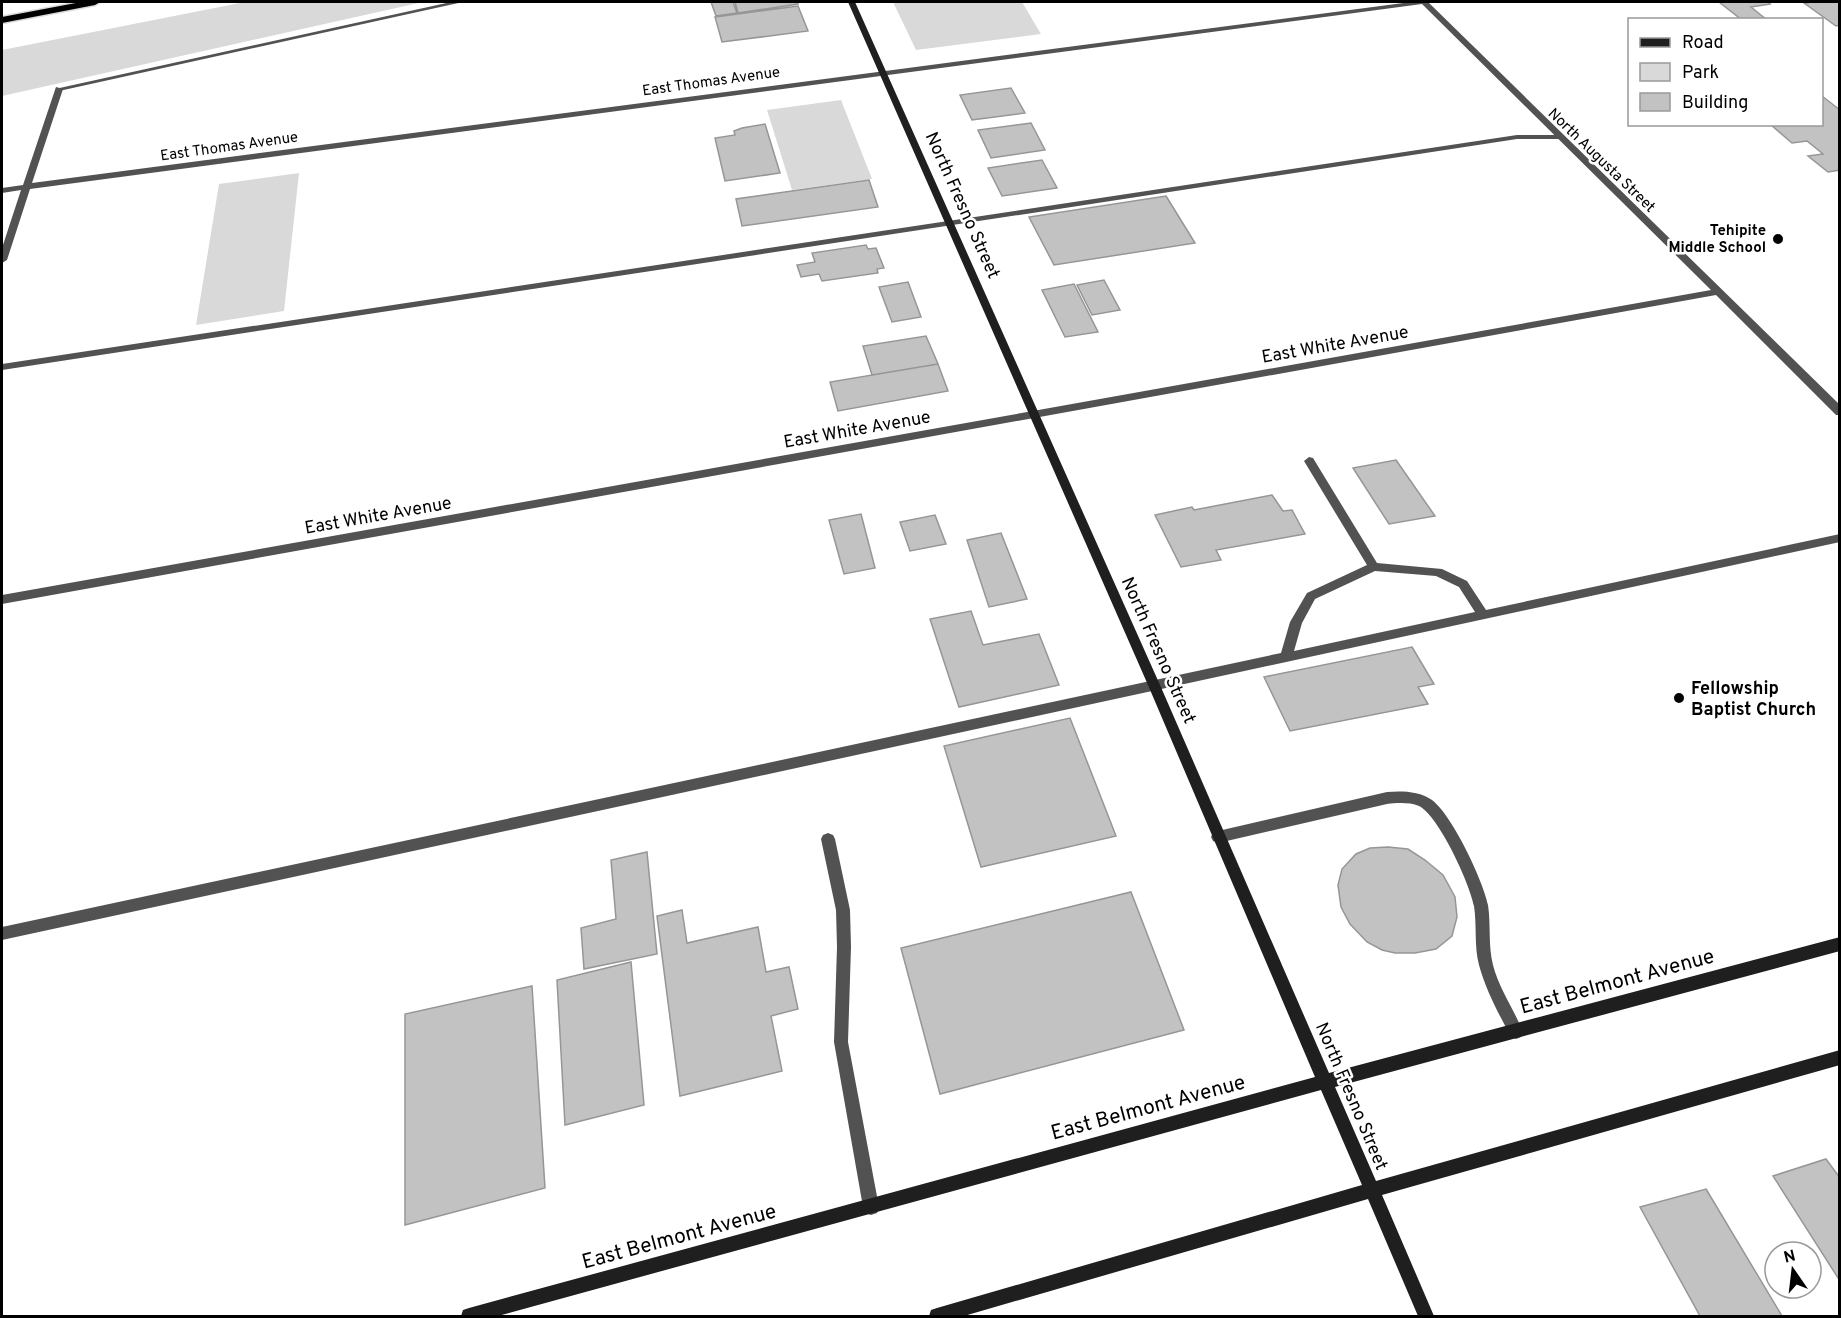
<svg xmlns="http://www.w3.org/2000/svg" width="1841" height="1318" font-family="Overpass,sans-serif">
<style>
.green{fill:#d9d9d9}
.building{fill:#c2c2c2;stroke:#969696;stroke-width:1.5}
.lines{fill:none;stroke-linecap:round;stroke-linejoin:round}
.motorway-casing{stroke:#dbdbdb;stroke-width:3}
.service{fill:#525252;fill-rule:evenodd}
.minor{fill:#525252;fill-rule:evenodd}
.secondary{fill:#1f1f1f;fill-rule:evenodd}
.motorway{fill:#000;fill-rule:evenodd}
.poi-dot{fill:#000;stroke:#fff;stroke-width:2}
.labels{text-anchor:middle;stroke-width:5;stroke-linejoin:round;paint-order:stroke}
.far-street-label{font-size:15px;fill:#000;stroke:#fff}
.far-poi-label{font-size:15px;font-weight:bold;fill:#000;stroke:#fff;text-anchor:end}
.street-label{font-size:18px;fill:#000;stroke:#fff}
.poi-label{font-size:18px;font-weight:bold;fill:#000;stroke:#fff;text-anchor:start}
.near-street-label{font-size:21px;fill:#000;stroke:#fff}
</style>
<rect width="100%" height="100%" fill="#fff"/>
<path class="green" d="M245,2H423L2,96V50Z
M893,2H1022L1041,34L916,50Z
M841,100L872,179L792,190L767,110Z
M299,173L284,311L196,325L219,184Z"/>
<path class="building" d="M711,2H733L737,13L716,16Z
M735,2H798V4L738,13Z
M1719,2H1767L1770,4L1751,7L1767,20H1742Z
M1807,2H1840V25L1836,26L1804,3H1809Z
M798,6L808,31L722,42L715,17Z
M1011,88L1025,113L972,120L960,95Z
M1822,96L1840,110V170L1828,172L1808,156L1823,154L1807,141L1792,143L1770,124H1822Z
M1031,123L1045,150L991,158L978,130Z
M765,124L780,173L725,181L715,138L735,135L734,131L742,128Z
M1042,160L1057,188L1002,196L988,168Z
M869,180L878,207L742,226L736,199Z
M1166,196L1195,243L1054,265L1029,217Z
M866,245L868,249L876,248L884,268L877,269L878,273L822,281L819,274L801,277L797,265L815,262L812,253Z
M1104,280L1120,310L1092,315L1077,285Z
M908,282L921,317L892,322L879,287Z
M1074,284L1098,332L1065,337L1042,290Z
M926,336L938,364L872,375L863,346Z
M938,364L948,391L838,411L830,382Z
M1396,460L1435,516L1389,524L1353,468Z
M1272,495L1283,511L1292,510L1305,534L1216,550L1221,560L1181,567L1155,515L1192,507L1194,510Z
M861,514L875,568L844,574L829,520Z
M935,515L946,544L910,551L900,522Z
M1001,533L1027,599L989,607L967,540Z
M971,611L983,645L1039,634L1059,685L959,707L930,619Z
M1412,647L1434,684L1418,687L1428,704L1290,731L1264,677Z
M1070,718L1116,836L981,867L944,746Z
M1388,847L1408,849L1425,860L1443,875L1455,897L1457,917L1452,936L1436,949L1415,953H1395L1382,950L1367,942L1350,924L1341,907L1338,885L1342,869L1356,854L1370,848Z
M647,852L657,954L584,969L581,928L616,919L611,860Z
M1131,892L1184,1030L940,1094L901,948Z
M682,910L687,943L758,927L766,972L789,967L798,1009L771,1016L782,1071L680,1096L657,916Z
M631,962L644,1105L565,1125L557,980Z
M532,986L545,1188L405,1225V1014Z
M1826,1159L1840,1178V1281L1773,1176Z
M1706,1189L1782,1316H1700L1640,1207Z"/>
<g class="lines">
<g class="motorway-casing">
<path id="motorway" d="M81,2H100L95,5L2,23V17Z"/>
</g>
<path class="service" d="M451,2H463L59,91L55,89Z
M1517,135H1560L1564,137L1560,139H1517L2,370V364Z
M1309,457L1313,458L1377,563L1442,569L1467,581L1486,610L1840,534V542L2,940V927L1281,653L1290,622L1307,593L1367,565L1304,461ZM1375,571L1436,576L1459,587L1475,612L1294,651L1302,623L1315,599Z
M1387,792C1402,791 1419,791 1432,800C1452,815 1483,880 1488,905C1491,925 1488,945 1493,965C1499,989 1514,1009 1523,1032L1521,1037L1516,1039L1511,1037C1499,1014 1486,991 1479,965C1474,946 1477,925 1474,906C1470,884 1439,816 1419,806C1409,802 1397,803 1387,804L1218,843L1213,841L1211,837L1213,833L1218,831Z
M828,833L833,835L835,839L850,910L851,947L848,1042L879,1207L877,1213L871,1215L865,1213L863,1207L834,1042L837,947L836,910L821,839L823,835Z"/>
<path class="minor" d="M1411,2H1428L1840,405V415H1836L1716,295L2,604V595L1711,290L1422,4L30,189L7,260L2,263V248L21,190L2,193V188L23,185L56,87L63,89L32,183Z"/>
<path class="secondary" d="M848,2H855L1160,685L1329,1073L1840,937V951L1335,1087L1376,1181L1840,1050V1065L1382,1195L1434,1316H1418L1368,1199L964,1316H929L931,1310L937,1308L1362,1185L1321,1090L498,1316H461L463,1310L469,1308L1315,1077L1148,685Z"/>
<use href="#motorway" class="motorway"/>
</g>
<g class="poi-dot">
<circle cx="1778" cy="239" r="6"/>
<circle cx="1679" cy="698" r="6"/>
</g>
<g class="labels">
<g class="far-street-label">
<text transform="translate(711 81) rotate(-8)" y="5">East Thomas Avenue</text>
<text transform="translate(229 146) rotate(-8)" y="5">East Thomas Avenue</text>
<text transform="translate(1602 160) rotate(44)" y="5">North Augusta Street</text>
</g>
<g class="far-poi-label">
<text x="1766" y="235">Tehipite<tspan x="1766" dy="17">Middle School</tspan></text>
</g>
<g class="street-label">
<text transform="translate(963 205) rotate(66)" y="6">North Fresno Street</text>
<text transform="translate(1335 344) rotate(-10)" y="6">East White Avenue</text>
<text transform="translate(857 429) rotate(-10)" y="6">East White Avenue</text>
<text transform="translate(378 515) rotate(-10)" y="6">East White Avenue</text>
<text transform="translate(1159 650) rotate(66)" y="6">North Fresno Street</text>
<text transform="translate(1352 1096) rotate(67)" y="6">North Fresno Street</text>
</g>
<g class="poi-label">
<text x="1691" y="694">Fellowship<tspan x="1691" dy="21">Baptist Church</tspan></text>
</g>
<g class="near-street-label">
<text transform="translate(1617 981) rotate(-15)" y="7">East Belmont Avenue</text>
<text transform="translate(1148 1107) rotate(-15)" y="7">East Belmont Avenue</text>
<text transform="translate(679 1236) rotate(-15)" y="7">East Belmont Avenue</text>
</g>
</g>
<rect width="1841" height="1318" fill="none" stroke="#000000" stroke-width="6"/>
<rect x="1628" y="18" width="195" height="108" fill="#ffffff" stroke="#999999" stroke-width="1.5"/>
<rect x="1640" y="38" width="30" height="9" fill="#1f1f1f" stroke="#999999" stroke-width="1.5"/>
<text x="1682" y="48" font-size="18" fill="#000000">Road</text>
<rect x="1640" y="63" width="30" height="18" fill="#d9d9d9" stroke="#999999" stroke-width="1.5"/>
<text x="1682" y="78" font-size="18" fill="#000000">Park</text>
<rect x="1640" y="93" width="30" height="18" fill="#c2c2c2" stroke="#999999" stroke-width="1.5"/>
<text x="1682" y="108" font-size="18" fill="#000000">Building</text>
<g transform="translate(1793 1270) rotate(346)"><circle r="28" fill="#ffffff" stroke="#999999" stroke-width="1.5"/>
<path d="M0-4.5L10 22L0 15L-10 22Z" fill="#000000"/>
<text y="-9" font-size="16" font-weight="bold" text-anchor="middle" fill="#000000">N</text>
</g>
</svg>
